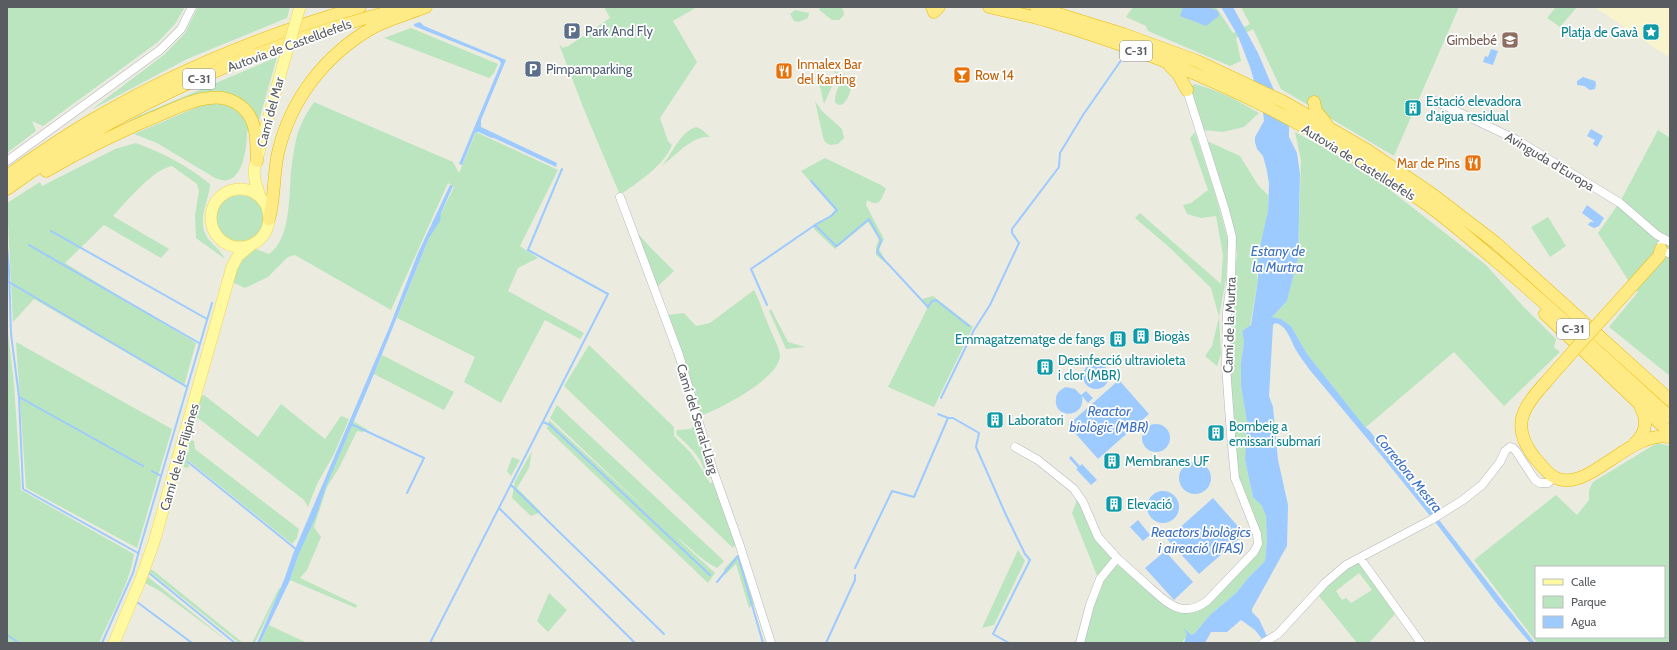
<svg xmlns="http://www.w3.org/2000/svg" width="1677" height="650" font-family="Cabin,sans-serif">
<style>
.green{fill:#bbe5bf;fill-rule:evenodd}
.sand{fill:#faf4cd}
.water{fill:#9dcaff}
.lines{fill:none;stroke-linecap:round;stroke-linejoin:round}
.stream{stroke:#9dcaff;stroke-width:2}
.minor-casing{stroke:#b6b7bd;stroke-width:9}
.major-casing{stroke:#f2d652;stroke-width:12}
.highway-casing{stroke:#ecba00;stroke-width:13}
.minor{stroke:#fff;stroke-width:8}
.major{stroke:#fff9a2;stroke-width:11}
.highway{stroke:#feeb85;stroke-width:12}
.major-bridge-casing{stroke:#f2d652;stroke-width:12;stroke-linecap:butt}
.highway-bridge-casing{stroke:#ecba00;stroke-width:13;stroke-linecap:butt}
.major-bridge{stroke:#fff9a2;stroke-width:11}
.highway-bridge{stroke:#feeb85;stroke-width:12}
.labels{text-anchor:middle;stroke-width:3.5;stroke-linejoin:round;paint-order:stroke}
.shield{fill:#fff;stroke:#8b8d90;stroke-width:1}
.shield-label{font-size:12px;font-weight:bold;fill:#595c61}
.service-label{font-size:13px;fill:#4e5e75;stroke:#fff;text-anchor:start}
.culture-label{font-size:13px;fill:#0d838f;stroke:#fff;text-anchor:start}
.education-label{font-size:13px;fill:#785e54;stroke:#fff;text-anchor:end}
.street-label{font-size:13px;fill:#595c61;stroke:#fff}
.food-label{font-size:13px;fill:#c56008;stroke:#fff;text-anchor:start}
.water-label{font-size:14px;font-style:italic;fill:#3f72c3;stroke:#fff}
</style>
<rect width="100%" height="100%" fill="#ecebe0"/>
<path class="green" d="M7,7H185L175,24L158,42L43,126L32,121L36,131L7,153Z
M198,7H290L287,18L187,59L91,110L165,54L185,33Z
M604,7H697L673,21L697,62L660,118L668,141L672,145C664,166 638,182 620,195L583,107L559,44L563,48L566,46L567,47L610,18Z
M820,7H840L843,9L844,15L839,20H832L819,10Z
M1133,7H1216L1233,33L1250,24L1241,7H1459L1394,156L1281,89L1253,29L1236,38L1241,61L1230,66L1148,31L1146,26L1126,17Z
M1556,7H1577L1560,27L1547,18Z
M795,10L809,13L808,18L799,22L794,21L790,14Z
M411,28L498,64L494,73L489,78L384,38Z
M277,57L258,124L226,94L82,147L138,116Z
M833,71L844,74L852,83C852,90 844,113 835,102C834,88 846,85 833,71Z
M826,77L830,78L833,84L824,104L819,82L822,78Z
M1194,84C1217,89 1238,101 1259,113L1244,127L1223,132L1202,130L1190,88Z
M815,101L822,111L842,129L844,138L838,144L830,145L825,142L823,137Z
M209,102C231,105 240,109 250,129L247,132C247,149 242,191 215,178L157,143L134,134Z
M314,102L453,162L459,173L476,132L558,170L520,246L538,258L518,268L508,291L584,333L580,339L545,320L501,403L464,382L475,357L397,318L429,238L454,187L448,183L391,310L295,255L288,257L268,277L245,288L232,282L238,263L254,249H256L269,254C291,239 289,195 291,171C292,161 294,150 296,140C299,126 306,114 314,102Z
M696,127L701,129L710,137C693,135 674,157 662,166C672,154 680,132 696,127Z
M1658,130L1670,138V376L1609,327L1638,292L1628,280L1598,233L1621,200Z
M1195,132L1215,193L1228,241L1226,279L1219,317L1221,354L1217,366L1205,356L1212,346L1219,317L1211,288L1169,247L1135,218L1140,213L1221,284L1223,255L1216,216L1201,218L1187,214L1183,205L1191,203L1208,190L1190,138Z
M1295,132L1341,157L1380,182L1486,265L1522,305L1556,339L1554,347L1560,352L1504,406L1454,352L1365,428L1307,354L1291,326L1281,319L1272,317L1287,301L1298,258L1301,160Z
M1207,141L1240,156L1258,185L1268,195V211L1257,276L1258,280L1250,326L1242,331L1244,342L1241,363V386L1247,422L1245,460L1253,497L1262,506L1267,516V539L1265,561L1249,577L1236,593L1210,615L1195,633L1192,635L1184,629L1187,634V639H1184L1182,643H1085C1086,624 1096,584 1111,569C1114,566 1118,565 1122,565L1171,610L1189,613L1202,609L1253,555L1260,546L1237,479L1229,376L1230,317L1237,254L1233,226Z
M136,143C163,153 188,166 210,184C209,203 195,221 209,240C214,246 221,251 225,259L196,238L195,216L199,191L197,184L172,166C153,169 127,201 113,216L169,249L161,258L104,225L65,263L196,343L184,386L34,299L13,322L7,203L40,182L42,186L115,149Z
M825,158L881,185L886,189C881,199 880,208 867,200L866,205L884,239L879,249L888,265L876,255V247L879,239L868,222L835,249L814,229V224L830,216L835,210L801,171Z
M216 219a24 24 0 1 1 48 0a24 24 0 1 1-48 0Z
M1548,217L1566,246L1550,257L1531,227Z
M635,230L650,247L674,271L657,287Z
M754,290C760,301 763,313 768,324C771,332 779,347 780,355C781,378 718,410 700,416L667,315L684,313L696,326L710,323Z
M933,296L973,327L934,407L888,387L927,309L922,299Z
M771,309L788,342L805,347L786,349L769,311Z
M7,324L14,384L21,490L134,554C131,580 110,618 99,643H7Z
M16,342L172,429L137,548L26,488Z
M589,345L674,427V436L691,453L705,474C702,457 689,446 676,434L677,430L691,429L696,421L714,476L711,478L706,477L710,483L715,482L736,543L733,548L564,386Z
M382,355L454,392L444,410L374,374Z
M204,395L258,437L281,404L325,439L341,416L349,419L334,454L317,484L308,507L304,500L198,418L192,432L193,437L189,435L200,396Z
M557,405L724,561L717,568C701,560 690,547 675,536L715,573L708,583L547,429L549,420L652,515L550,418Z
M353,421L368,430L362,432L357,431L339,468L327,487L314,527L321,537L307,570L300,578L357,605L356,608L290,580L310,521Z
M190,440L194,441L195,449L299,529L297,538L292,544L188,460V464L190,467L185,468L183,465L187,452H189V448L188,447Z
M1657,443L1670,446V643H1537L1474,560L1556,495L1577,515L1589,500V490L1593,482ZM1536,567H1664V637H1536Z
M532,451L529,468L517,488L541,512L531,516L512,498L515,481Z
M512,457L520,460L511,476L507,471Z
M1076,496L1114,558L1098,578L1072,513L1076,503Z
M1018,550L1025,561L994,625L982,628Z
M737,555L754,603L749,608L736,564L725,575L724,569Z
M1359,563L1396,613L1369,643H1357L1319,596C1328,583 1343,565 1359,563ZM1359,573L1372,590L1351,603L1346,598L1342,600L1336,591Z
M150,569L154,571L243,643H239L155,576L150,572Z
M147,576L230,643L160,591L145,583Z
M279,588H281L255,643H252Z
M549,593L567,610L548,632L537,621Z
M269,625L307,643H260Z"/>
<path class="sand" d="M1595,7H1670V58Z"/>
<path class="water" d="M1183,7H1208L1218,11L1219,16L1206,26L1180,16Z
M1221,7H1233L1258,53L1273,88L1289,126V137L1297,153L1300,174L1298,258L1287,301L1272,317L1281,319L1291,326L1307,354L1365,427L1369,430L1535,643H1530L1498,605L1439,527L1385,460L1309,369C1305,363 1300,357 1296,350C1291,341 1287,325 1275,323L1273,325L1269,396L1273,407L1278,460L1288,505L1287,546L1252,609V612L1259,619L1270,643L1262,639L1255,630L1241,620L1227,632H1211L1205,643H1184L1187,634L1183,628L1192,635L1195,633L1210,615L1236,593L1249,577L1265,561L1267,539L1266,516L1262,506L1253,497L1245,460L1247,422L1241,386V363L1244,342L1242,331L1251,325L1258,280V256L1268,211L1269,184L1267,171L1263,156L1257,149L1255,142V137L1264,121L1263,112L1250,67L1238,36Z
M420,22L424,26L506,60L481,120V127L557,163L556,167L479,131L475,133L462,165L459,164L501,63L499,60L414,26V24Z
M1491,49L1498,51L1493,65L1483,62L1485,56L1488,57Z
M1583,77L1595,81L1596,84L1595,89L1590,90L1584,86L1577,85V81Z
M1591,129L1603,136L1597,147L1593,144L1595,140L1587,136Z
M450,185L453,186L441,213L440,221L429,238L374,374L327,484L316,516L298,556L290,580L260,643H257L284,580L293,554L389,328L418,253Z
M1587,205L1604,218L1599,226L1594,228L1588,225L1590,222H1594L1582,213Z
M1083 376a13 13 0 1 1 26 0a13 13 0 1 1-26 0Z
M1119,380L1149,414L1098,459L1068,425Z
M1066,387L1075,389L1081,395L1086,391L1093,398L1088,403L1082,396C1086,419 1053,419 1056,399C1056,393 1061,389 1066,387Z
M1142 438a14 14 0 1 1 28 0a14 14 0 1 1-28 0Z
M1071,456L1080,466L1082,464L1097,480L1091,485L1076,469L1078,468L1069,458Z
M1179 478a16 16 0 1 1 32 0a16 16 0 1 1-32 0Z
M1147 507a16 16 0 1 1 32 0a16 16 0 1 1-32 0Z
M1213,498L1243,532L1239,536L1240,538L1199,574L1167,539Z
M1138,520L1150,535L1143,541L1130,527Z
M1165,551L1193,582L1174,600L1145,568Z"/>
<g class="lines">
<path class="stream" d="M477,130L492,137
M811,181L837,210L831,216L815,225L836,246L838,245L869,219L881,241L877,252L928,307L932,301L936,300L969,326
M51,231L207,319
M29,245L199,343
M7,247L9,269L11,334L19,397L23,489L138,553
M9,282L187,387
M767,305L751,269L815,225
M19,397L143,466
M941,398L974,330L990,305L1019,243L1012,233V229L1059,167L1060,153L1083,115L1122,59
M938,414L948,418H953L979,433L976,447L1006,515L1025,554L1030,560L993,634L1009,643
M543,422L550,425L710,575
M351,424L424,458L407,493
M188,462L297,550
M152,471L161,476
M511,485L664,634
M499,508L635,643
M855,568L892,491L914,497L948,418
M149,573L235,643
M717,582L738,556L763,643
M137,602L192,643
M7,635L19,643
M102,643L133,573L139,551L212,303
M430,643L608,294L528,250L562,169
M826,643L855,580V575
M1076,643V642"/>
<g class="minor-casing">
<path id="minor" d="M1433,100L1517,140L1620,203L1657,235L1670,242
M7,161L160,50L181,29L192,7
M620,197L679,355L713,470L739,543L771,643
M1661,245V249L1663,252L1670,253
M1015,447L1038,460L1074,489L1083,502L1098,537L1117,558
M1360,558L1421,643
M1080,643L1090,605L1100,579L1117,558C1127,567 1137,576 1147,585C1166,602 1182,620 1207,601L1254,552L1258,544L1257,534L1235,478L1231,435L1226,366L1227,311L1231,281L1232,237L1225,210L1187,90
M1263,643L1278,634L1325,583L1346,565L1431,520L1463,500L1482,485L1500,462L1505,451L1510,447L1513,448L1516,451L1535,480L1540,483H1548L1554,477"/>
</g>
<g class="major-casing">
<path id="major" d="M211 218a29 29 0 1 1 58 0a29 29 0 1 1-58 0Z
M260,197L255,180L254,170L283,65
M114,643L140,581L154,542L232,267L238,256L250,246"/>
</g>
<g class="highway-casing">
<path id="highway" d="M932,7L934,12L939,7
M989,7C1009,12 1029,15 1048,21C1183,61 1312,121 1426,204C1450,221 1472,241 1495,260C1555,311 1612,365 1670,417
M1036,7L1123,34L1197,61L1284,102L1367,150L1432,194L1496,243L1670,400
M1169,65L1178,74L1187,90
M1314,102L1316,111L1326,123
M46,171C84,149 123,130 164,113C179,107 194,99 210,98C222,96 235,100 244,109C258,122 256,143 257,161
M7,176C37,155 67,134 99,116C180,69 270,33 360,7
M7,189C126,102 265,42 408,7
M269,219C275,198 273,175 278,153C290,100 325,55 372,28C389,19 408,14 426,7
M1545,314L1670,433
M1604,317L1659,256L1661,249
M1574,350C1565,361 1555,371 1546,382C1522,408 1510,427 1535,458C1542,466 1551,479 1563,480C1594,485 1632,430 1670,437
M1635,443C1646,433 1648,421 1641,408"/>
</g>
<use href="#minor" class="minor"/>
<use href="#major" class="major"/>
<use href="#highway" class="highway"/>
<g class="major-bridge-casing">
<path id="major-bridge" d="M283,65L300,7"/>
</g>
<g class="highway-bridge-casing">
<path id="highway-bridge" d="M1574,350L1604,317"/>
</g>
<use href="#major-bridge" class="major-bridge"/>
<use href="#highway-bridge" class="highway-bridge"/>
</g>
<defs>
<g id="parking-square" transform="scale(0.9)"><rect x="-9" y="-9" width="18" height="18" rx="4" fill="#5c6f8a" stroke="#fff"/><path d="M-3.5-5.5H1a3.5 3.5 0 0 1 0 7H-1V5.5H-3.5ZM-1-3.4V-.6H.8a1.4 1.4 0 0 0 0-2.8Z" fill="#fff"/></g>
<g id="sight-square" transform="scale(0.9)"><rect x="-9" y="-9" width="18" height="18" rx="4" fill="#0f9aa8" stroke="#fff"/><path d="M0-6L1.8-2.2L6-1.7L2.9 1.2L3.7 5.4L0 3.3L-3.7 5.4L-2.9 1.2L-6-1.7L-1.8-2.2Z" fill="#fff"/></g>
<g id="school-square" transform="scale(0.9)"><rect x="-9" y="-9" width="18" height="18" rx="4" fill="#8d6e63" stroke="#fff"/><path d="M0-5L7-2L0 1L-7-2ZM-4 1L0 2.5L4 1V4Q0 6-4 4Z" fill="#fff"/></g>
<g id="restaurant-square" transform="scale(0.9)"><rect x="-9" y="-9" width="18" height="18" rx="4" fill="#e8710a" stroke="#fff"/><path d="M-5-6h1v4h1v-4h1v4h1v-4h1v5L-1.5 .5V6h-2V.5L-5-1ZM5-6V6H3V1.5H1.5Q1.5-4 5-6Z" fill="#fff"/></g>
<g id="bar-square" transform="scale(0.9)"><rect x="-9" y="-9" width="18" height="18" rx="4" fill="#e8710a" stroke="#fff"/><path d="M-6-5H6L.8 .8V4.5H3.5V6h-7V4.5H-.8V.8Z" fill="#fff"/></g>
<g id="building-square" transform="scale(0.9)"><rect x="-9" y="-9" width="18" height="18" rx="4" fill="#0f9aa8" stroke="#fff"/><path d="M-4-6H4V6H1V3H-1V6H-4ZM-2.5-4.3h1.7v1.8h-1.7ZM.8-4.3h1.7v1.8H.8ZM-2.5-1h1.7V.8h-1.7ZM.8-1h1.7V.8H.8Z" fill="#fff"/></g>
</defs>
<g fill-rule="evenodd">
<use href="#parking-square" x="572" y="31"/>
<use href="#sight-square" x="1651" y="32"/>
<use href="#school-square" x="1510" y="40"/>
<use href="#parking-square" x="533" y="69"/>
<use href="#restaurant-square" x="784" y="71"/>
<use href="#bar-square" x="962" y="75"/>
<use href="#building-square" x="1413" y="108"/>
<use href="#restaurant-square" x="1473" y="163"/>
<use href="#building-square" x="1141" y="336"/>
<use href="#building-square" x="1118" y="339"/>
<use href="#building-square" x="1045" y="367"/>
<use href="#building-square" x="995" y="420"/>
<use href="#building-square" x="1216" y="433"/>
<use href="#building-square" x="1112" y="461"/>
<use href="#building-square" x="1114" y="504"/>
</g>
<g class="labels">
<g class="shield">
<rect x="1120" y="41" width="32" height="20" rx="3"/>
<rect x="183" y="69" width="32" height="20" rx="3"/>
<rect x="1557" y="319" width="32" height="20" rx="3"/>
</g>
<g class="shield-label">
<text x="1136" y="55">C-31</text>
<text x="199" y="83">C-31</text>
<text x="1573" y="333">C-31</text>
</g>
<g class="service-label">
<text x="585" y="36">Park And Fly</text>
<text x="546" y="74">Pimpamparking</text>
</g>
<g class="culture-label">
<text x="1638" y="37" text-anchor="end">Platja de Gavà</text>
<text x="1426" y="106">Estació elevadora<tspan x="1426" dy="15">d'aigua residual</tspan></text>
<text x="1154" y="341">Biogàs</text>
<text x="1105" y="344" text-anchor="end">Emmagatzematge de fangs</text>
<text x="1058" y="365">Desinfecció ultravioleta<tspan x="1058" dy="15">i clor (MBR)</tspan></text>
<text x="1008" y="425">Laboratori</text>
<text x="1229" y="431">Bombeig a<tspan x="1229" dy="15">emissari submarí</tspan></text>
<text x="1125" y="466">Membranes UF</text>
<text x="1127" y="509">Elevació</text>
</g>
<g class="education-label">
<text x="1497" y="45">Gimbebé</text>
</g>
<g class="street-label">
<text transform="translate(289 45) rotate(-20)" y="5">Autovia de Castelldefels</text>
<text transform="translate(270 112) rotate(-75)" y="5">Camí del Mar</text>
<text transform="translate(1550 161) rotate(31)" y="5">Avinguda d'Europa</text>
<text transform="translate(1359 162) rotate(32)" y="5">Autovia de Castelldefels</text>
<text transform="translate(1229 325) rotate(-88)" y="5">Camí de la Murtra</text>
<text transform="translate(698 419) rotate(73)" y="5">Camí del Serral-Llarg</text>
<text transform="translate(179 457) rotate(-74)" y="5">Camí de les Filipines</text>
</g>
<g class="food-label">
<text x="797" y="69">Inmalex Bar<tspan x="797" dy="15">del Karting</tspan></text>
<text x="975" y="80">Row 14</text>
<text x="1460" y="168" text-anchor="end">Mar de Pins</text>
</g>
<g class="water-label">
<text x="1278" y="256">Estany de<tspan x="1278" dy="16">la Murtra</tspan></text>
<text x="1109" y="416">Reactor<tspan x="1109" dy="16">biològic (MBR)</tspan></text>
<text transform="translate(1409 473) rotate(51)" y="5">Corredora Mestra</text>
<text x="1201" y="537">Reactors biològics<tspan x="1201" dy="16">i aireació (IFAS)</tspan></text>
</g>
</g>
<rect width="1677" height="650" fill="none" stroke="#595c61" stroke-width="16"/>
<rect x="1535" y="566" width="130" height="72" fill="#ffffff" stroke="#bdbec0"/>
<rect x="1543" y="579" width="20" height="6" fill="#fff9a2" stroke="#bdbec0"/>
<text x="1571" y="586" font-size="12" fill="#595c61">Calle</text>
<rect x="1543" y="596" width="20" height="12" fill="#bbe5bf" stroke="#bdbec0"/>
<text x="1571" y="606" font-size="12" fill="#595c61">Parque</text>
<rect x="1543" y="616" width="20" height="12" fill="#9dcaff" stroke="#bdbec0"/>
<text x="1571" y="626" font-size="12" fill="#595c61">Agua</text>
</svg>
